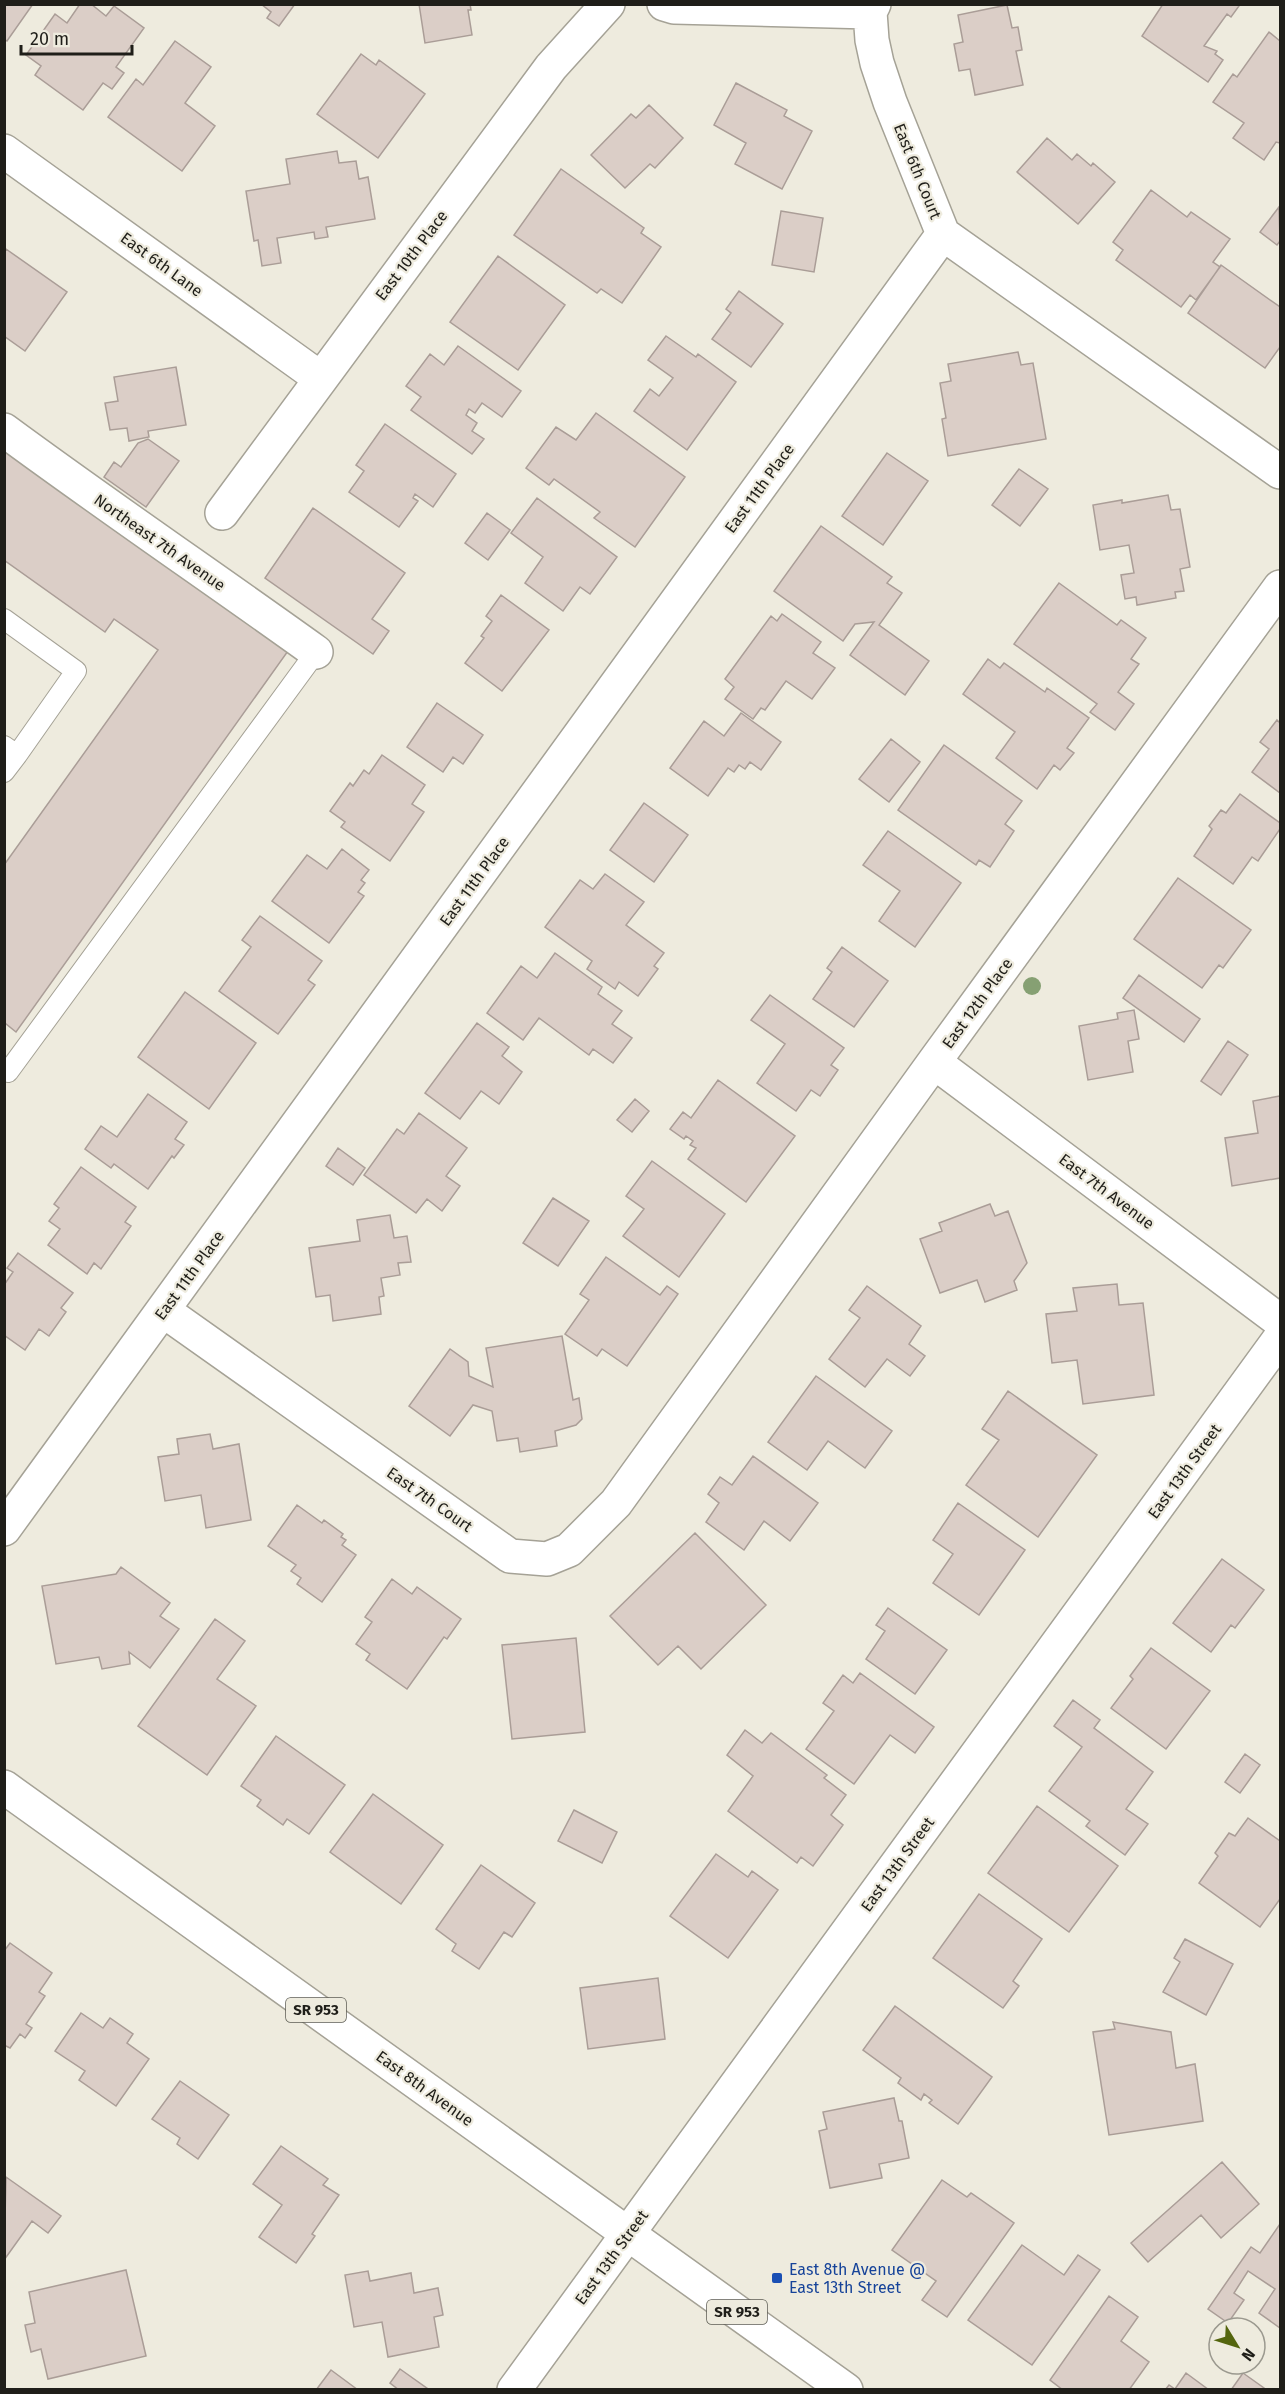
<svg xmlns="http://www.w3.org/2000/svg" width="1285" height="2394" font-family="'Fira Sans',sans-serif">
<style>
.building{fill:#dbcec7;stroke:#aa9d97;stroke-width:1.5}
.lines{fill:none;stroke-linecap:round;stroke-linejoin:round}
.lane-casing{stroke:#a5a296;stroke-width:22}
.street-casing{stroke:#a5a296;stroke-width:36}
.primary-casing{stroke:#a5a296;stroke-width:36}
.lane{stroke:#fff;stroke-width:20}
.street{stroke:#fff;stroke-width:33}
.primary{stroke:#fff;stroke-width:33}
.tree{fill:#86a073}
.transit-dot{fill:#1a4fb4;stroke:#eeebde;stroke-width:2}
.labels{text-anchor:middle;stroke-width:4.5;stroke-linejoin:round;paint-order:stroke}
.shield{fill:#eeebde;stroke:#5d5c54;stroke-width:1.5}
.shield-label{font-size:15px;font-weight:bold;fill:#1f1e19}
.street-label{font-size:16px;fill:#1f1e19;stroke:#eeebde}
.transit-label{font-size:16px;fill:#164399;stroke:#eeebde;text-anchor:start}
</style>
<rect width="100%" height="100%" fill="#eeebde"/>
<path class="building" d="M4,4H33L7,41L4,39Z
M80,4H91L106,16L114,6L144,28L116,67L124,73L112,89L103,83L83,110L35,75L41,66L26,55L55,14L67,23Z
M261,4H295L279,26L267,18L271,12Z
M419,4H470L471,10H468L472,35L425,43Z
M1163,4H1236L1239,6L1231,17L1227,14L1204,46L1217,51L1215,54L1223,60L1208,82L1142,36Z
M1007,5L1012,28L1018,27L1022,50L1016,51L1023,85L975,95L970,69L959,71L954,44L963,42L958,15Z
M1269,32L1280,41V143L1276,142L1264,160L1233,138L1244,123L1213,102L1233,74L1237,77Z
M175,41L211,67L185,103L215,126L182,171L108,117L136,79L143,85Z
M361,54L376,65L379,60L425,94L378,158L317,114Z
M736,83L787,110L784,116L812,131L782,189L735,164L746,143L714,125Z
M649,105L683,138L655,168L650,164L625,188L591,155L631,114L636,118Z
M1047,138L1072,160L1077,154L1091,166L1093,163L1115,182L1078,224L1017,172Z
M337,151L339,163L356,161L359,179L368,177L375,219L326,227L328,237L315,239L314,232L277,238L281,263L262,266L258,240L254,241L246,191L290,184L286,159Z
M561,169L644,228L641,233L661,247L622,303L601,289L597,293L514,235Z
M1151,190L1187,217L1191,212L1230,239L1213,262L1220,267L1196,300L1190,295L1181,307L1116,260L1123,250L1113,242Z
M1279,207L1280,241L1277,245L1260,232Z
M781,211L823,218L814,272L772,265Z
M6,249L67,292L25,351L4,336V252Z
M498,256L565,305L518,370L450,322Z
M1221,265L1280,307V347L1265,368L1188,313Z
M739,291L783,324L751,367L712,339L731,313L726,309Z
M666,336L696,357L698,354L736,382L687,450L634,411L650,389L659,396L673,378L648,360Z
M458,346L521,391L502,417L482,403L475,413L469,409L466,415L477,423L472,431L484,439L472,454L411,410L421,397L406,386L430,354L444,365Z
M1018,352L1021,365L1033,363L1046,439L948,456L942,419L946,418L940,383L951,381L948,364Z
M176,367L186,425L148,431L149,437L129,441L127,428L110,430L105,403L118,401L114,377Z
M596,413L685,477L635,547L594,518L600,512L554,479L549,485L526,468L556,427L576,440Z
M385,424L456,474L433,507L415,494L413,498L418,501L399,527L349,492L364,471L356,465Z
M148,439L179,461L146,507L104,477L114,462L121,467L138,443Z
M4,448L288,651L16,1032L6,1024L4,1025V865L158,650L114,619L105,632L4,560Z
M887,453L928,481L883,545L842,516Z
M1019,469L1048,489L1020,526L992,505Z
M1168,495L1171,510L1180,509L1190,567L1180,569L1184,591L1175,592L1176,598L1137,605L1136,597L1125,599L1121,575L1134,573L1129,545L1100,550L1093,505L1122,500V503Z
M537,498L617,557L590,594L580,587L563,611L525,583L543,557L511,533Z
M313,508L405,573L372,619L389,631L373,654L265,578Z
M487,513L510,530L488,560L465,543Z
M821,526L892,577L887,583L902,593L879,625L929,661L905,695L850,655L874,622L855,624L843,641L774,591Z
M1059,583L1117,625L1121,620L1146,638L1131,659L1139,664L1118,692L1134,704L1115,730L1090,712L1097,704L1014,644Z
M501,595L549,630L502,691L465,663L484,638L481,636L492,621L486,616Z
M782,614L821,642L813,653L835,668L812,699L786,681L765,710L761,708L753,719L725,699L734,687L725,679L771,616L777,621Z
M988,659L1000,668L1004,663L1045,692L1047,688L1089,718L1067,748L1074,753L1060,770L1054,765L1037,789L996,758L1015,732L963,694Z
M437,703L483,735L463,764L453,757L443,772L407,747Z
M741,713L781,742L761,770L750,762L745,769L739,765L734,772L728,768L708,796L670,768L704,721L724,736Z
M1277,720L1280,723V793L1252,772L1269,749L1260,742Z
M891,739L920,762L889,802L859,779Z
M944,745L1022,801L1005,824L1014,831L990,867L979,860L976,865L898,810Z
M382,755L425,785L412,804L424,812L390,861L341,827L345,822L330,811L350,783L353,786L364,770L369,774Z
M1240,794L1280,823V829L1258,861L1252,857L1233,884L1194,856L1212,829L1209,826L1221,810L1226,813Z
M644,803L688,835L654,882L610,850Z
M888,831L961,883L915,947L879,921L900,891L863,865Z
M342,849L369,870L361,880L365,883L358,892L364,896L329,943L272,901L307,855L327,869Z
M605,874L644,902L626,925L664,953L654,966L658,969L638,996L619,982L615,989L587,969L592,961L545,927L580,880L593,889Z
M1178,878L1251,930L1223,968L1219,965L1202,988L1134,939Z
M260,916L322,961L308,980L315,985L278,1034L219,991L251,947L242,940Z
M842,947L888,981L854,1027L813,999L832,972L827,968Z
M555,953L602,987L598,994L622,1011L612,1024L632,1038L613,1063L593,1049L589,1055L539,1018L523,1040L487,1013L521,966L537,978Z
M1139,975L1200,1019L1184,1042L1123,998Z
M185,992L256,1043L209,1109L138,1057Z
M770,995L844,1048L831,1065L838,1070L820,1096L811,1090L796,1111L757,1083L785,1044L751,1020Z
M1134,1010L1139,1039L1128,1041L1133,1072L1088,1080L1079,1026L1118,1019L1117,1013Z
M477,1023L509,1047L502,1056L522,1072L499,1104L481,1091L460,1119L425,1093Z
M1228,1041L1248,1055L1221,1095L1201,1081Z
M718,1080L795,1136L746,1202L688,1159L696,1148L690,1145L693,1141L686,1136L684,1139L670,1129L683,1112L691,1118Z
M148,1094L187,1122L175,1139L184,1145L174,1158L172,1156L148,1189L114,1164L111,1168L85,1149L101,1126L117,1137Z
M1280,1096V1178L1232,1186L1225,1138L1258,1133L1253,1101Z
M635,1099L649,1111L632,1132L617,1120Z
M419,1113L467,1148L446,1176L460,1186L442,1211L427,1199L416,1213L364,1175L397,1129L404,1134Z
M338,1148L365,1168L353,1185L326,1166Z
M652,1161L725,1214L679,1277L623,1236L644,1209L626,1196Z
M81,1167L136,1207L125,1222L131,1226L101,1269L94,1263L87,1274L48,1245L60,1229L49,1221L59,1208L54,1204Z
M553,1198L589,1221L558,1266L523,1243Z
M990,1204L995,1216L1008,1211L1027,1263L1014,1281L1017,1290L985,1302L977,1280L940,1293L920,1239L942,1231L939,1223Z
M390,1215L394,1238L407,1236L411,1262L398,1263L400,1275L381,1278L384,1296L379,1297L381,1314L333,1321L330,1295L316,1297L309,1248L360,1241L357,1220Z
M18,1253L73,1293L61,1308L66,1312L49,1336L39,1329L25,1350L4,1335V1285L13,1272L7,1268Z
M606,1257L660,1295L667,1286L678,1294L627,1366L602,1349L597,1356L565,1334L589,1300L580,1294Z
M1117,1284L1119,1305L1143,1303L1154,1395L1083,1404L1077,1360L1052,1363L1046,1314L1077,1311L1073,1288Z
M867,1286L921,1326L909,1344L925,1356L910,1376L887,1359L865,1387L829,1359L860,1318L849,1310Z
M562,1336L573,1400L579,1398L582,1419L576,1425L555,1431L557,1446L520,1452L518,1438L497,1441L492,1411L473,1405L450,1436L409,1406L450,1349L468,1362L469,1376L493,1387L486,1348Z
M816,1376L892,1431L865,1468L828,1441L807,1470L768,1442Z
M1008,1391L1097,1455L1038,1537L966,1485L999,1440L982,1429Z
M210,1434L213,1449L239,1444L251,1520L206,1528L201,1495L165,1501L158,1457L179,1454L177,1439Z
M753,1456L818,1503L790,1541L764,1521L744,1550L706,1522L719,1503L708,1494L720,1477L732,1485Z
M958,1503L1025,1550L979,1615L933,1583L953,1554L933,1540Z
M297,1505L322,1523L324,1520L343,1534L341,1537L346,1540L342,1545L356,1555L322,1602L297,1584L301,1578L291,1571L296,1565L268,1546Z
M695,1533L766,1605L701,1669L678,1646L658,1665L610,1616Z
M1222,1559L1264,1590L1235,1628L1231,1625L1211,1652L1173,1623Z
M121,1567L170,1603L160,1616L179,1629L150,1668L129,1652L130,1664L102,1669L99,1657L56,1664L42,1586L116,1574Z
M392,1579L412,1594L417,1587L461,1619L447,1639L444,1637L407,1689L366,1660L370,1654L356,1644L372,1622L365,1617Z
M888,1608L947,1650L915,1694L866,1659L885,1631L876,1625Z
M215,1619L245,1641L217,1679L256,1706L207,1775L138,1726Z
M576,1638L585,1732L512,1739L502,1645Z
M1151,1648L1210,1691L1166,1749L1111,1708L1133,1679L1130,1676Z
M860,1673L934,1727L915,1753L890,1735L854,1784L806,1749L834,1711L823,1703L843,1675L853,1683Z
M1073,1700L1100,1720L1094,1728L1153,1772L1126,1809L1148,1824L1125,1855L1086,1826L1090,1821L1049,1791L1082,1747L1054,1726Z
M745,1730L762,1743L771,1733L827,1775L824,1778L846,1795L831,1815L843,1825L813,1866L801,1857L797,1863L728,1811L753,1776L727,1755Z
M276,1736L345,1785L309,1834L287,1819L283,1825L257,1806L261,1800L241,1786Z
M1245,1754L1260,1765L1240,1793L1225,1782Z
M373,1794L443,1845L401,1904L330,1852Z
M1037,1806L1118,1866L1069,1932L988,1873Z
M574,1810L617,1832L602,1863L558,1841Z
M1248,1818L1280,1841V1899L1260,1927L1199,1883L1218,1856L1215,1853L1229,1833L1235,1836Z
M716,1854L748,1877L752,1871L778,1890L728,1958L670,1916Z
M481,1865L535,1903L512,1937L504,1932L479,1969L452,1951L456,1944L436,1929Z
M979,1894L1042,1939L1013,1981L1019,1986L1003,2008L933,1958Z
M1185,1939L1233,1964L1206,2015L1163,1992L1180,1962L1174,1958Z
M10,1943L52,1973L39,1992L45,1996L26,2024L32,2028L25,2038L20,2034L10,2048L4,2045V1951Z
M658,1978L665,2039L588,2049L580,1988Z
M895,2006L992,2077L958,2124L929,2103L932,2100L924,2094L921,2100L898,2083L901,2078L863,2050Z
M81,2013L103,2028L110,2018L133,2034L127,2043L149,2059L116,2106L79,2080L85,2071L55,2051Z
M1113,2022L1171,2032L1176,2068L1195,2064L1203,2121L1109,2135L1093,2032L1115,2029Z
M180,2081L229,2115L198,2159L177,2144L180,2138L152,2119Z
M894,2098L899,2121H902L909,2158L879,2164L882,2178L830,2188L819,2131L827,2129L823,2112Z
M281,2146L328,2179L323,2185L339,2195L312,2234L315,2236L296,2263L259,2237L282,2205L253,2184Z
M1222,2162L1259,2204L1221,2238L1201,2215L1148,2262L1131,2243Z
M6,2177L61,2216L48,2233L32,2221L4,2260Z
M942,2180L967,2197L971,2193L1014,2223L947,2317L922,2300L936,2281L892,2250Z
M1280,2224V2328L1259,2313L1275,2289L1248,2271L1234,2293L1244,2300L1228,2323L1208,2309L1251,2247L1260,2253Z
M1022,2245L1064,2275L1078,2255L1100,2270L1032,2365L968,2320Z
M126,2270L146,2356L48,2379L41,2349L31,2352L28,2339L25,2325L35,2323L29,2292Z
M368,2271L370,2281L411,2273L414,2293L438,2288L443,2315L434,2317L439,2347L388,2357L382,2322L354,2327L345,2275Z
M1109,2296L1138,2317L1121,2341L1149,2362L1129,2390H1063L1050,2380Z
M400,2369L428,2389V2390H399L390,2383Z
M331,2370L358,2390H316Z
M1186,2373L1209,2390H1165L1169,2385L1175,2389Z
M1243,2373L1264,2388L1263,2390H1231Z"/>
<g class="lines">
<g class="lane-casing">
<path id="lane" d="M4,619L76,671L17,755L4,746
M4,772L17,755
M4,1069L8,1072L316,652"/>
</g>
<g class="street-casing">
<path id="street" d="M664,4L674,7L870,12
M874,4L870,12L872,40L877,63L890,102L943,234L1280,472
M4,151L320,378
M4,430C107,506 213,578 316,652
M222,513L551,67L608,4
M934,1062L1280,1321
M164,1311L510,1556L547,1559L569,1550L616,1503L934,1062L1280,587
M4,1529L943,234
M514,2390L1280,1338"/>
</g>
<g class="primary-casing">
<path id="primary" d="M4,1787L846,2390"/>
</g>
<use href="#lane" class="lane"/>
<use href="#street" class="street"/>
<use href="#primary" class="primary"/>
</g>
<circle class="tree" cx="1032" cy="986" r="9"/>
<rect class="transit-dot" x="771" y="2272" width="12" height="12" rx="3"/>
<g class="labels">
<g class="shield">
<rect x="286" y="1998" width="60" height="24" rx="4.5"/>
<rect x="707" y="2300" width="60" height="24" rx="4.5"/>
</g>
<g class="shield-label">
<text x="316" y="2015">SR 953</text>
<text x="737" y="2317">SR 953</text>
</g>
<g class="street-label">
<text transform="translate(918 171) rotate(68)" y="6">East 6th Court</text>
<text transform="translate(411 255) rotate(-53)" y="6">East 10th Place</text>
<text transform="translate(162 264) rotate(36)" y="6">East 6th Lane</text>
<text transform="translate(759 488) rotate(-54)" y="6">East 11th Place</text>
<text transform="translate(160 542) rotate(35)" y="6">Northeast 7th Avenue</text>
<text transform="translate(474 881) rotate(-54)" y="6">East 11th Place</text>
<text transform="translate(977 1003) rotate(-54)" y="6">East 12th Place</text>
<text transform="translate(1107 1191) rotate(37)" y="6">East 7th Avenue</text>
<text transform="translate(189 1275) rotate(-54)" y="6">East 11th Place</text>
<text transform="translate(1184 1471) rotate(-54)" y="6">East 13th Street</text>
<text transform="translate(430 1499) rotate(35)" y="6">East 7th Court</text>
<text transform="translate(897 1864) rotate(-54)" y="6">East 13th Street</text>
<text transform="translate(425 2088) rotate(36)" y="6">East 8th Avenue</text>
<text transform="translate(611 2257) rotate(-54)" y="6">East 13th Street</text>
</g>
<g class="transit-label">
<text x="789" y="2275">East 8th Avenue @<tspan x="789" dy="18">East 13th Street</tspan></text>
</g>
</g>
<rect width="1285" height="2394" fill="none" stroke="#1f1e19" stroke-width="12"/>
<g transform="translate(1237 2346) rotate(128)"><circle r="28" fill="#eeebde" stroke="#9b998f" stroke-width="1.5"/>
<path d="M0-4.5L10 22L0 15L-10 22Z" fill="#54650e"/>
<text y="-9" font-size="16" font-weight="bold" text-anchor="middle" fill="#1f1e19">N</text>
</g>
<path d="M21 45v9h111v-9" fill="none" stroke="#1f1e19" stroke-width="3"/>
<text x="30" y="45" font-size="18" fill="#1f1e19" stroke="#eeebde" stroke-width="4.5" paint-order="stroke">20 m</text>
</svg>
